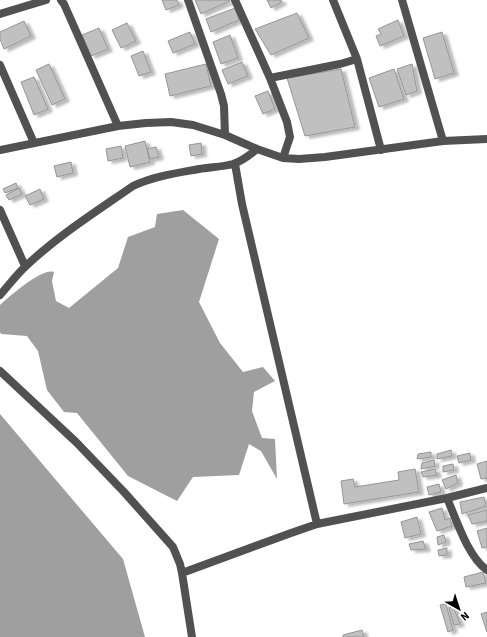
<svg xmlns="http://www.w3.org/2000/svg" width="487" height="637" font-family="'Source Sans 3',sans-serif">
<style>
.water{fill:#9f9f9f}
.building{fill:#c0c0c0;stroke:#959595;filter:url(#shadow)}
.lines{fill:none;stroke-linecap:round;stroke-linejoin:round}
.minor{stroke:#515151;stroke-width:8}
</style>
<defs>
<filter id="shadow"><feDropShadow dx="4.5" dy="2.5" stdDeviation="1" flood-color="#0004"/></filter>
</defs>
<rect width="100%" height="100%" fill="#fff"/>
<path class="water" d="M183,210L219,239L199,302L220,343L243,372L263,367L275,381L254,392L252,411L262,438L275,439L277,479L261,451L249,444L239,475L193,477L177,501L128,476L77,413L64,412L47,390L38,351L27,336L1,334L0,332V305C10,296 42,268 54,272L52,281L56,301L69,308L118,268L128,237L155,227L157,214Z
M0,414L123,559L145,637H0Z"/>
<path class="building" d="M162,0H177L179,5L166,10Z
M195,0H230V1L201,14Z
M267,0H281L282,2L271,8Z
M235,8L239,20L211,32L206,19Z
M297,13L309,38L271,55L255,29Z
M398,20L404,36L380,46L376,36L381,34L378,29Z
M24,21L31,36L4,49L0,39V32Z
M127,23L136,41L121,48L112,30Z
M99,28L108,49L91,56L82,35Z
M190,32L195,44L173,53L168,41Z
M442,32L454,73L435,79L423,38Z
M230,35L238,58L221,64L213,42Z
M143,51L151,72L139,76L131,56Z
M242,62L248,76L228,84L222,70Z
M49,64L65,99L52,105L36,70Z
M206,64L211,86L170,96L165,74Z
M412,64L417,91L406,95L397,69Z
M341,69L355,127L305,136L287,78Z
M394,69L404,99L379,107L369,78Z
M34,77L48,109L34,115L21,82Z
M268,91L275,109L263,114L255,96Z
M145,141L150,162L130,167L125,146Z
M201,143L202,154L191,156L189,145Z
M121,146L123,158L108,161L106,149Z
M156,147L159,157L150,159L147,149Z
M71,162L73,173L57,177L54,166Z
M16,183L18,188L5,193L3,189Z
M19,188L22,194L9,200L6,195Z
M40,189L44,199L30,205L25,196Z
M451,450L452,456L437,459V454Z
M431,452V457L417,459L418,454Z
M470,453L471,460L459,463L457,456Z
M434,460L435,466L421,469L422,463Z
M487,461V478L481,479L477,464Z
M453,464L454,470L443,472V466Z
M415,469L419,492L344,504L341,481L353,479L355,487L399,480L398,472Z
M435,469L437,475L423,477L421,472Z
M456,475L458,483L446,489L442,480Z
M439,484L441,492L429,495L427,487Z
M484,497L486,506L462,514L460,502Z
M442,508L445,520L450,518L452,526L437,531L429,512Z
M487,510V521L472,524L468,515Z
M417,517L421,534L405,538L401,522Z
M487,528V547L482,548L477,531Z
M444,535L446,542L438,545L437,537Z
M423,541L426,549L411,550L409,544Z
M447,548V555L439,556L438,550Z
M483,572L486,583L466,587L464,577Z
M446,604L453,630L448,632L440,605Z
M453,606L460,624L454,625L449,608Z
M487,612V632L481,614Z
M362,630L364,637H343V635Z"/>
<g class="lines">
<path class="minor" d="M61,0L64,4L118,126
M188,0L221,94L224,106L225,135
M235,0L270,78L287,122L290,137L283,158
M402,0L443,141
M0,14L46,0
M357,59L381,150
M0,65L34,143
M270,78L340,64L357,59L333,0
M0,150L118,126L146,123L171,122L193,125L225,135L257,149L283,158L299,159L325,157L443,141L487,139
M235,164L242,204L317,524
M0,210L25,266
M0,295C9,285 17,274 27,265C59,235 97,211 133,186C154,176 177,173 199,169C210,167 222,167 233,164C242,161 250,155 257,149
M0,371L76,442L124,492L173,547L180,564L182,573L192,637
M447,498C456,519 468,557 487,570
M182,573L291,533L317,524L447,498L487,488"/>
</g>
<g transform="translate(459 609) rotate(141)" stroke="#ffffff" stroke-width="3" paint-order="stroke">
<path d="M0-3L7 15L0 10L-7 15Z" fill="#000000"/>
<text y="-6" font-size="11" font-weight="bold" text-anchor="middle" fill="#000000">N</text>
</g>
</svg>
